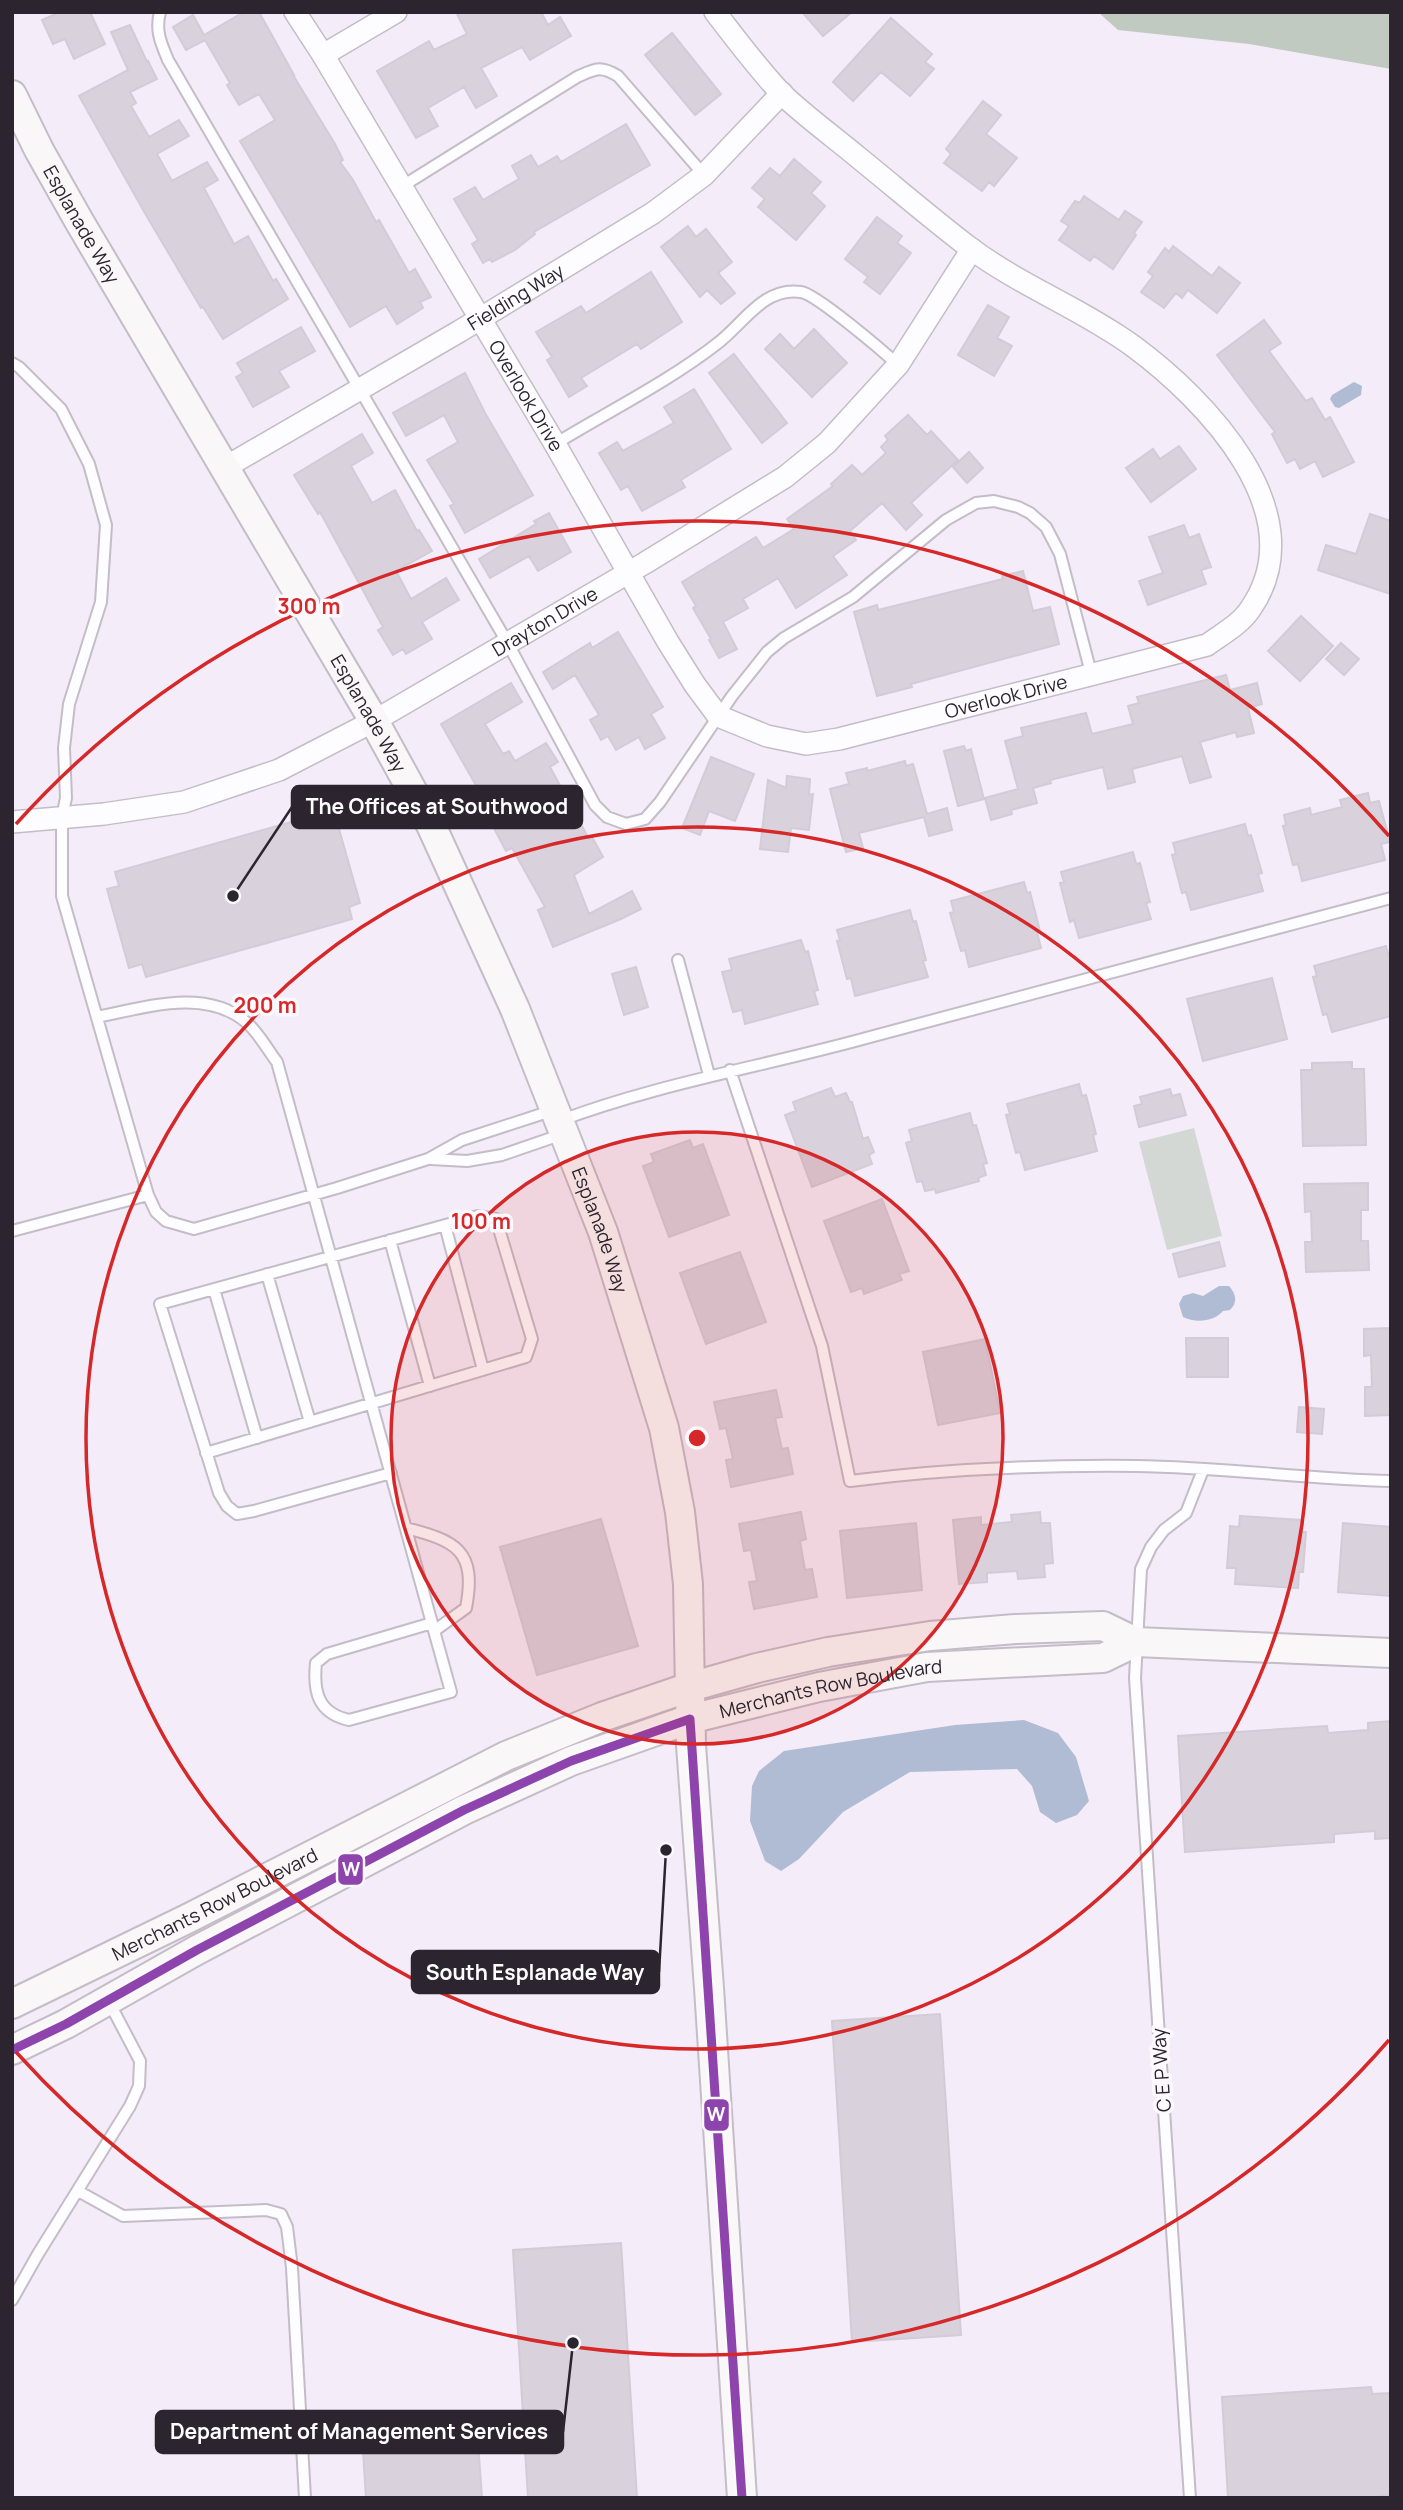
<svg xmlns="http://www.w3.org/2000/svg" width="1403" height="2510" font-family="Manrope,sans-serif">
<style>
.green{fill:#d3d8d4}
.forest{fill:#c0cac0}
.water{fill:#afbcd4}
.building{fill:#d9d2dd;stroke:#d2ccd6;stroke-width:2}
.lines{fill:none;stroke-linecap:round;stroke-linejoin:round}
.lane-casing{stroke:#c4bdc8;stroke-width:14}
.street-casing{stroke:#c4bdc8;stroke-width:24}
.secondary-casing{stroke:#c4bdc8;stroke-width:32}
.lane{stroke:#fdfcfe;stroke-width:10}
.street{stroke:#fdfcfe;stroke-width:21}
.secondary{stroke:#faf7f8;stroke-width:28}
.bus-1-casing{stroke:#fcf9fe;stroke-width:14}
.bus-1{stroke:#8e44ad;stroke-width:9}
.ring{fill:none;stroke:#d62828;stroke-width:3.5}
.labels{text-anchor:middle;stroke-width:7;stroke-linejoin:round;paint-order:stroke}
.street-label{font-size:19px;fill:#2c252f;stroke:#fcf9fe}
.centre{fill:#d62828;stroke:#fcf9fe;stroke-width:3.5}
.ring-label{font-size:21px;text-anchor:middle;font-weight:bold;fill:#d62828;stroke:#fcf9fe;stroke-width:7;stroke-linejoin:round;paint-order:stroke}
.leader{fill:none;stroke:#2c252f;stroke-width:2.5}
.callout-dot{fill:#2c252f;stroke:#fcf9fe;stroke-width:2.5}
.callout{fill:#2c252f;stroke:#2c252f;stroke-width:2.5}
.callout-label{font-size:21px;text-anchor:middle;font-weight:bold;fill:#fff}
.line-badge{stroke:#fcf9fe;stroke-width:2.5}
.badge-label{font-size:19px;text-anchor:middle;font-weight:bold;fill:#fff}
</style>
<rect width="100%" height="100%" fill="#f4ecf8"/>
<path class="green" d="M1194,1128L1222,1236L1167,1250L1139,1142Z"/>
<path class="forest" d="M1098,12H1391V69L1249,44L1118,30Z"/>
<path class="water" d="M1354,382L1362,386L1361,395L1339,408L1335,407L1330,399L1332,395Z
M1219,1286H1229C1236,1294 1238,1302 1230,1310L1223,1311C1214,1322 1195,1323 1183,1317L1179,1304L1183,1296L1193,1293L1203,1296Z
M1024,1720L1058,1733L1076,1757L1089,1801L1077,1815L1056,1823L1040,1812L1032,1786L1017,1769L910,1772L843,1812L799,1859L781,1871L765,1861L750,1821L752,1786L759,1771L784,1751L955,1725Z"/>
<path class="building" d="M60,12H90L105,44L74,59L65,39L53,44L42,20Z
M244,12H259L294,75H293L335,144L343,160L340,162L353,180L376,222L379,220L409,273L415,269L431,297L420,302L423,308L397,324L386,306L350,327L240,141L275,120L259,94L239,105L227,85L230,83L205,40L186,50L173,27L193,15L204,35Z
M456,12H541L548,25L560,17L571,36L530,60L522,47L481,68L497,96L476,108L464,87L428,108L438,126L416,138L377,71L429,41L434,50L467,34Z
M802,12H852L823,36Z
M891,18L932,54L925,62L934,69L910,96L881,72L853,101L833,82Z
M130,25L147,62L148,61L157,79L130,92L136,103L131,106L149,137L179,120L189,136L157,154L172,181L207,162L218,180L204,188L234,244L248,236L273,281L276,279L288,299L223,339L203,307L201,308L146,215L79,96L128,70L111,32Z
M672,33L721,94L695,115L645,55Z
M983,101L1001,115L986,134L1017,158L994,186L989,182L982,191L944,163L951,154L946,149Z
M626,124L650,165L534,232L535,234L515,250L492,262L490,259L483,263L472,244L478,240L454,199L475,187L483,200L519,179L512,166L531,155L538,167L557,156L561,162Z
M794,159L821,182L811,193L825,206L796,240L758,207L765,199L752,188L770,168L780,176Z
M1084,196L1119,220L1125,211L1142,222L1134,233L1136,235L1113,269L1094,256L1090,261L1059,240L1069,226L1061,221L1075,201L1080,203Z
M877,217L902,236L897,243L911,253L880,294L864,282L868,277L845,259Z
M688,226L696,237L706,229L732,262L718,273L735,293L721,304L707,290L700,297L661,247Z
M1173,246L1212,276L1219,267L1240,283L1217,313L1188,290L1182,298L1176,293L1164,308L1141,292L1153,276L1148,272L1165,248L1169,252Z
M651,272L682,322L641,349L637,344L581,378L587,386L569,397L547,360L552,357L536,332L581,306L586,313Z
M988,305L1009,317L997,338L1012,346L994,376L958,355Z
M1264,320L1281,343L1269,351L1306,401L1312,398L1325,420L1330,417L1354,462L1323,477L1315,461L1300,469L1295,459L1287,463L1272,434L1275,432L1217,355Z
M301,327L315,351L279,371L289,387L253,407L236,377L243,373L237,363Z
M814,329L847,363L812,397L765,349L780,334L794,349Z
M734,354L787,423L762,443L709,373Z
M465,373L485,413L533,495L465,533L450,506L454,504L427,460L458,442L444,415L406,436L393,413Z
M694,389L731,449L681,480L685,487L642,511L628,486L621,490L599,453L617,442L623,451L674,423L664,407Z
M908,415L927,435L931,431L958,460L911,503L922,515L906,530L882,503L850,531L856,540L833,556L847,575L796,608L778,578L743,599L748,608L723,622L737,649L719,658L709,640L711,639L693,608L696,606L682,582L756,537L763,548L794,529L787,519L833,486L831,484L852,465L862,475L886,453L881,447L888,440L885,436Z
M362,434L373,453L351,466L372,503L395,490L417,531L419,530L432,551L396,571L411,599L446,578L459,600L422,622L432,639L406,654L403,649L393,655L378,630L383,627L320,512L318,514L294,475Z
M1179,446L1196,469L1151,502L1126,468L1153,449L1160,459Z
M969,452L983,468L967,483L953,467Z
M549,513L571,552L538,571L529,556L490,578L479,559L536,524L534,521Z
M1370,514L1391,521V594L1318,570L1326,545L1356,554Z
M1184,525L1189,538L1199,534L1211,567L1201,570L1206,584L1148,605L1139,581L1163,573L1149,537Z
M1023,571L1033,611L1050,607L1059,644L911,684L912,687L877,696L854,612L877,605L878,610L1003,579L1002,576Z
M1301,616L1333,646L1300,681L1268,651Z
M618,632L663,707L651,714L665,738L645,749L639,737L616,750L608,736L601,740L590,720L599,715L575,675L553,689L543,672L590,643L592,648Z
M1341,643L1359,659L1344,675L1326,659Z
M1226,675L1230,690L1257,683L1262,704L1248,708L1254,733L1237,737L1236,732L1200,742L1211,777L1190,783L1182,756L1132,769L1135,782L1108,789L1103,767L1050,780L1051,783L1033,788L1037,803L1011,810L1012,814L991,820L985,798L1018,789L1005,741L1023,736L1021,728L1086,713L1092,734L1133,724L1128,706L1139,703L1137,697Z
M511,683L522,702L485,724L503,754L509,751L515,761L546,743L558,762L550,767L589,839L592,837L603,857L574,875L589,914L632,891L641,909L621,919L553,947L538,910L545,907L512,848L506,851L489,819L494,817L441,724Z
M964,746L966,751L971,749L984,799L958,806L944,751Z
M711,757L754,774L735,821L709,811L700,835L682,828Z
M905,761L906,766L913,764L927,814L947,808L952,830L929,836L924,817L859,833L863,848L846,852L830,789L849,784L846,773L867,768V771Z
M787,776L810,779L809,795L813,794L809,830L791,828L788,852L760,849L768,780L786,788Z
M1368,793L1370,803L1379,801L1390,842L1381,844L1385,860L1302,881L1298,864L1293,865L1283,826L1286,825L1284,815L1310,808L1311,815L1342,807L1340,800Z
M323,813L326,825L337,822L360,903L349,907L352,919L146,977L142,964L129,968L107,889L119,886L115,872Z
M1245,824L1248,836L1251,835L1262,873L1258,874L1263,891L1191,910L1186,892L1182,893L1172,855L1176,854L1173,843Z
M1133,852L1136,864L1140,863L1150,902L1146,903L1151,919L1079,938L1074,920L1070,922L1060,883L1064,882L1061,872Z
M1024,882L1027,893L1030,892L1040,931L1037,932L1041,948L969,967L965,950L961,951L950,913L954,912L951,901Z
M910,910L913,922L916,921L926,960L923,961L928,977L855,996L851,978L847,979L837,941L840,940L837,930Z
M801,940L805,952L808,951L818,990L814,991L818,1004L745,1024L742,1010L733,1012L722,972L732,970L729,959Z
M1386,946L1391,964V1016L1332,1032L1327,1014L1323,1015L1313,977L1317,976L1314,966Z
M636,967L648,1007L624,1015L612,974Z
M1272,978L1287,1039L1203,1061L1187,999Z
M1352,1062V1069H1364L1366,1145L1303,1146L1301,1070H1312V1063Z
M1079,1084L1082,1096L1086,1095L1096,1134L1093,1135L1097,1151L1025,1170L1020,1152L1016,1153L1006,1115L1010,1114L1007,1104Z
M831,1088L835,1097L846,1093L850,1102H852L863,1139L868,1137L874,1152L869,1155L872,1164L812,1187L785,1115L796,1111L793,1102Z
M1170,1089L1172,1096L1180,1094L1186,1115L1139,1127L1134,1106L1142,1104L1140,1097Z
M970,1113L973,1126L976,1125L987,1163L983,1164L986,1175L978,1178L979,1181L936,1193L935,1189L925,1191L922,1181L917,1182L906,1143L912,1141L909,1130Z
M690,1140L693,1148L703,1144L729,1215L669,1237L643,1166L654,1162L651,1154Z
M1368,1183V1210H1361V1241H1368L1369,1270L1306,1272L1305,1242H1312L1311,1211L1305,1212L1304,1184Z
M882,1199L909,1271L899,1274L902,1280L864,1294L862,1288L851,1292L824,1221Z
M1219,1242L1225,1266L1179,1277L1173,1254Z
M740,1252L766,1322L706,1344L680,1273Z
M1391,1328V1415L1365,1416V1387H1372L1371,1355L1364,1356V1329Z
M1186,1338H1228V1377H1187Z
M985,1339L1000,1413L938,1425L923,1352Z
M776,1390L782,1417L775,1418L782,1449L788,1448L793,1474L731,1487L726,1460L733,1459L726,1428L720,1429L714,1402Z
M1299,1407L1324,1409L1322,1434L1297,1432Z
M801,1512L806,1539L800,1541L805,1570L812,1569L817,1597L754,1609L749,1582L757,1581L751,1550L744,1551L739,1524Z
M1040,1512L1041,1523H1050L1053,1563L1044,1564L1045,1577L1018,1579L1017,1571L987,1573V1582L959,1584L953,1520L981,1517V1525L1012,1522L1011,1515Z
M1240,1516L1303,1520L1302,1532H1306L1303,1572H1299L1298,1588L1235,1584L1236,1568H1227L1230,1526L1239,1527Z
M601,1519L638,1646L537,1675L500,1547Z
M916,1523L922,1590L847,1598L840,1531Z
M1343,1523L1391,1527V1596L1338,1592Z
M1391,1721V1838L1375,1839V1831L1334,1834V1842L1185,1852L1178,1736L1327,1726L1328,1733L1368,1730V1723Z
M940,2014L961,2335L852,2342L832,2021Z
M621,2243L637,2498H528L513,2250Z
M1371,2387L1372,2394L1391,2393V2495L1378,2496V2498H1228L1222,2397Z
M478,2442L482,2498H366L363,2450Z"/>
<g class="lines">
<g class="lane-casing">
<path id="lane" d="M160,12C155,31 161,43 168,60L507,642L595,805L607,817L626,824L645,819L660,802L732,696L767,652L784,638L853,597L946,520L976,503L994,501L1018,507L1030,513L1046,527L1060,554L1091,673
M401,187L577,77C595,69 600,65 618,76L704,175
M12,363L19,367L61,409L89,464L106,525L101,602L69,704L64,748L66,798L62,817V896L148,1195L156,1212L166,1221L194,1229L337,1188L428,1159L462,1140L554,1110
M555,444C609,411 668,382 718,343C743,324 764,286 801,292C816,294 883,351 898,365
M678,960L709,1075
M97,1017C144,1008 205,987 246,1022C259,1033 267,1049 277,1062L451,1692L349,1720C318,1713 313,1692 316,1663L327,1654L432,1623
M730,1070L822,1346L850,1481C944,1469 1040,1465 1136,1466C1221,1467 1306,1479 1391,1481
M559,1121C660,1083 766,1066 870,1037C1043,991 1217,944 1391,898
M431,1159L467,1161L502,1155L563,1134
M445,1225L483,1370
M12,1231L148,1195
M390,1240L430,1386
M267,1274L310,1422
M214,1289L257,1438
M206,1453L526,1357L532,1339L496,1219L478,1216L160,1304L219,1493L227,1506L237,1514L254,1511L391,1473
M406,1528C456,1541 477,1550 466,1608L434,1631
M78,2191L123,2216L266,2210L281,2214L287,2227L292,2268L305,2498
M12,2300L38,2254L130,2106L139,2086L140,2061L109,2002
M1190,2498L1135,1678L1141,1569L1151,1547L1164,1530L1186,1513L1203,1470"/>
</g>
<g class="street-casing">
<g id="street">
<path id="s1" d="M295,12L323,55L555,444L668,642L695,685L718,716L767,736L806,744L839,739L1207,645C1222,634 1241,624 1251,608C1316,513 1205,399 1133,346C1082,309 1021,286 970,248C932,219 896,188 859,158C834,137 806,117 782,94C758,69 736,39 715,12"/>
<path d="M323,55L396,12"/>
<path id="s2" d="M224,468L460,331L653,213L704,175L782,93"/>
<path id="s3" d="M12,822L104,814L184,802L279,770L374,721L645,563L785,477L827,443L898,365L972,249"/>
</g>
</g>
<g class="secondary-casing">
<g id="secondary">
<path id="s4" d="M12,95L39,150L79,221L374,721L431,825L515,1009L603,1232L664,1428L680,1512L688,1584L691,1745L709,1988L742,2498"/>
<path id="s5" d="M12,2004L189,1918L506,1756L602,1717L690,1687L757,1668L828,1652L930,1636L1015,1629L1103,1626L1136,1642L1391,1653"/>
<path id="s6" d="M12,2050L66,2024L197,1950L464,1810L571,1761L690,1719L819,1687L927,1667L1103,1658L1136,1642"/>
</g>
</g>
<use href="#lane" class="lane"/>
<use href="#street" class="street"/>
<use href="#secondary" class="secondary"/>
<g class="bus-1-casing">
<path id="bus-1" d="M12,2050L66,2024L197,1950L464,1810L571,1761L690,1719L742,2498"/>
</g>
<use href="#bus-1" class="bus-1"/>
</g>
<circle cx="697" cy="1438" r="306" fill="#d62828" fill-opacity=".12"/>
<g class="ring">
<circle cx="697" cy="1438" r="306"/>
<circle cx="697" cy="1438" r="611"/>
<path d="M1389 2040A917 917 0 0 1 16 2052M16 824A917 917 0 0 1 1389 836"/>
</g>
<g class="labels">
<g class="street-label">
<text dy="7" stroke="none"><textPath href="#s4" startOffset="147">Esplanade Way</textPath></text>
<text dy="7" stroke="none"><textPath href="#s2" startOffset="338">Fielding Way</textPath></text>
<text dy="7" stroke="none"><textPath href="#s1" startOffset="448">Overlook Drive</textPath></text>
<text dy="7" stroke="none"><textPath href="#s3" startOffset="578">Drayton Drive</textPath></text>
<text dy="7" stroke="none"><textPath href="#s1" startOffset="1120">Overlook Drive</textPath></text>
<text dy="7" stroke="none"><textPath href="#s4" startOffset="714">Esplanade Way</textPath></text>
<text dy="7" stroke="none"><textPath href="#s4" startOffset="1281">Esplanade Way</textPath></text>
<text dy="7" stroke="none"><textPath href="#s6" startOffset="900">Merchants Row Boulevard</textPath></text>
<text dy="7" stroke="none"><textPath href="#s5" startOffset="226">Merchants Row Boulevard</textPath></text>
<text transform="translate(1161 2070) rotate(-94)" y="7">C E P Way</text>
</g>
</g>
<circle cx="697" cy="1438" r="10" class="centre"/>
<g class="ring-label">
<text x="309" y="614">300 m</text>
<text x="265" y="1013">200 m</text>
<text x="481" y="1229">100 m</text>
</g>
<path class="leader" d="M233 896L292 807M666 1850L659 1972M573 2343L563 2432"/>
<g class="callout-dot">
<circle cx="233" cy="896" r="7"/>
<circle cx="666" cy="1850" r="7"/>
<circle cx="573" cy="2343" r="7"/>
</g>
<g class="callout">
<rect x="292" y="786" width="290" height="42" rx="7"/>
<rect x="412" y="1951" width="247" height="42" rx="7"/>
<rect x="156" y="2411" width="407" height="42" rx="7"/>
</g>
<g class="callout-label">
<text x="437" y="814">The Offices at Southwood</text>
<text x="535" y="1980">South Esplanade Way</text>
<text x="359" y="2439">Department of Management Services</text>
</g>
<g class="line-badge">
<rect x="337" y="1853" width="27" height="33" rx="7" fill="#8e44ad"/>
<rect x="703" y="2098" width="27" height="34" rx="7" fill="#8e44ad"/>
</g>
<g class="badge-label">
<text x="351" y="1876">W</text>
<text x="716" y="2121">W</text>
</g>
<rect width="1403" height="2510" fill="none" stroke="#2c252f" stroke-width="28"/>
</svg>
